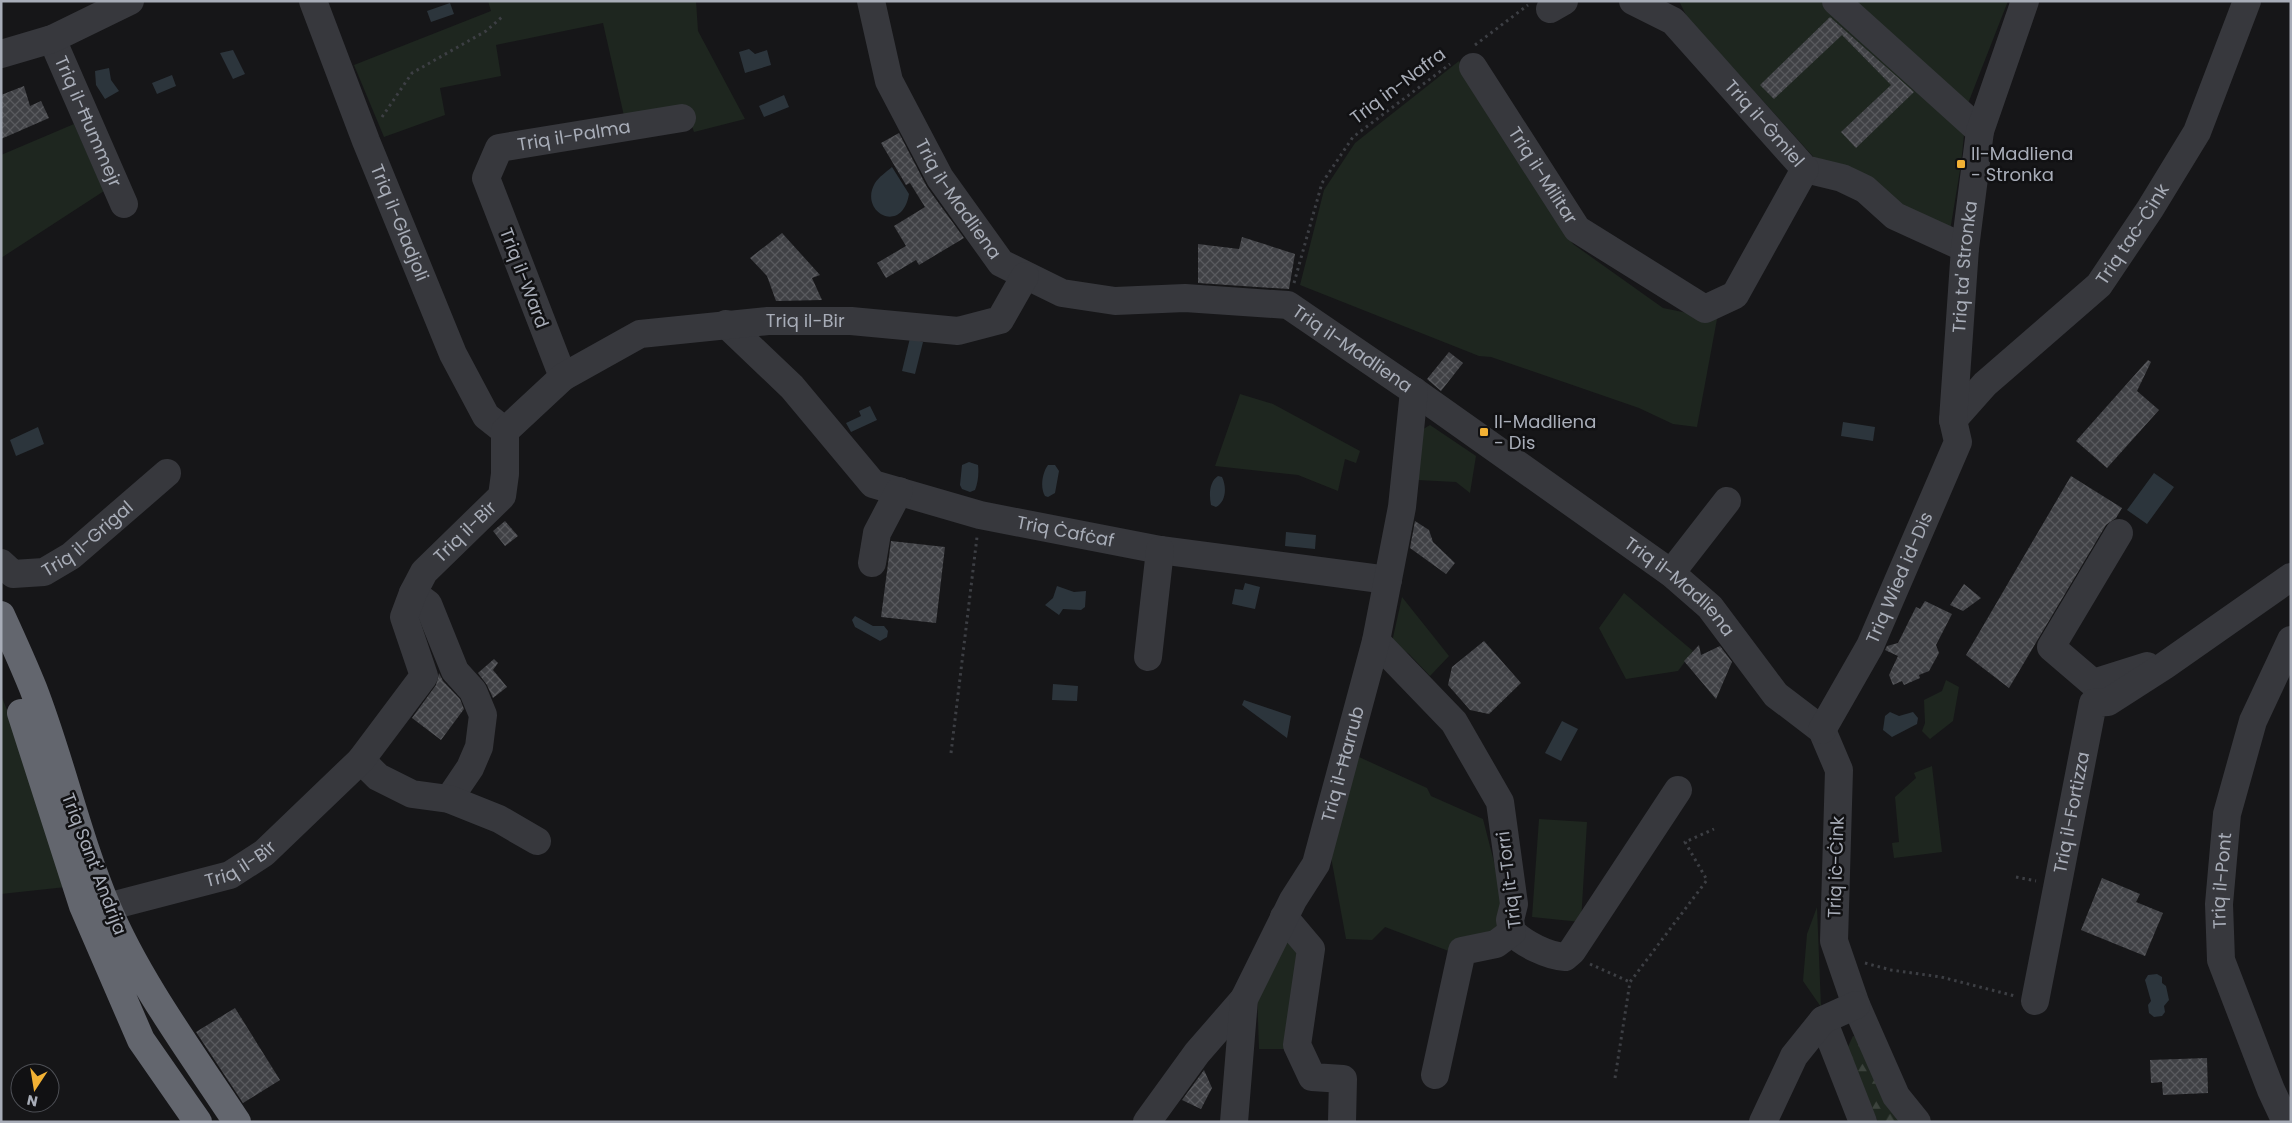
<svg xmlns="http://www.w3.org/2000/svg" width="2292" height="1123" font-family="Poppins,sans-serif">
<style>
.green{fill:#1e261f}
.forest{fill:url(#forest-firs)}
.water{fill:#2c353c}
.building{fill:url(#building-cross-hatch)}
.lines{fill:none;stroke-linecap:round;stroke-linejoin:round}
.path{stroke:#3d3f44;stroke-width:3;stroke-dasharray:2.5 4;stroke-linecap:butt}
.minor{stroke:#37383d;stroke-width:28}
.highway{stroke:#63666e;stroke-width:28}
.poi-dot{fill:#f2b134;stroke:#111113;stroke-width:2}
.labels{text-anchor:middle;stroke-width:5;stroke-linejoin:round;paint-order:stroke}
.street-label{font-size:18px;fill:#a8adb8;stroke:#111113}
.poi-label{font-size:18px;fill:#a8adb8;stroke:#111113;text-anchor:start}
</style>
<defs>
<pattern id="forest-firs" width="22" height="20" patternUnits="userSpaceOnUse" patternTransform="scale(1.25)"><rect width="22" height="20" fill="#1e261f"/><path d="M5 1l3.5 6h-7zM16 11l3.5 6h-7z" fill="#3c433d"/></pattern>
<pattern id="building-cross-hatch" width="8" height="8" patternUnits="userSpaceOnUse" patternTransform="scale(1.25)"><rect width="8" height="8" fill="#404145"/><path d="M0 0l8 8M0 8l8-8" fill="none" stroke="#595a5e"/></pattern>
</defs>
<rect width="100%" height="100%" fill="#161618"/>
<path class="green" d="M488,1H696L698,31L745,119L694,132L685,105L624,116L603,23L496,45L501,76L440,88L445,115L384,137L354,65L491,11Z
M1679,1H2008L1967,106L1961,164L1950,231L1819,163L1687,17Z
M1459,61L1573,244L1663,308L1717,319L1697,427L1673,424L1639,408L1491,357L1479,356L1300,285L1324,190L1355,143Z
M74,124L104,191L1,258V155Z
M1240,394L1273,404L1360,451L1356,463L1345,459L1338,491L1298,475L1215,466Z
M1430,425L1476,456L1470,493L1456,482L1418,480L1420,431Z
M1624,593L1693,651L1678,671L1626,679L1599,628Z
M1402,597L1449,656L1430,676L1409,654L1392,642Z
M1946,680L1959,687L1953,721L1930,739L1922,731L1925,723L1924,700L1942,691Z
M1,695L18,737L66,887L1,894Z
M1359,757L1427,788L1431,796L1483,819L1503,897L1500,928L1454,953L1385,927L1372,940L1346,939L1329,846Z
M1932,766L1942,852L1894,858L1892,843L1899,842L1895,797L1916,778L1914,773Z
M1539,819L1587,822L1581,922L1532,917Z
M1817,907L1821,1007L1803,981L1807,934Z
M1285,938L1301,948L1285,1049H1259L1257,991Z"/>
<path class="forest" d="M1853,1036L1865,1040L1910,1122H1878L1847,1049Z"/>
<path class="water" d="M450,3L454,14L431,22L427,11Z
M749,49L755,54L767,50L771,65L745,73L739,52Z
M233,50L245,74L233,79L220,53Z
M109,68L111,80L119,91L105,99L96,85L95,71Z
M172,75L176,86L157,94L152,83Z
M784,95L789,107L764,117L759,106Z
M892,167L909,194C902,236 858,212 875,183C879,177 886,172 892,167Z
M910,338L923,342L915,374L902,371Z
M870,406L877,420L851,432L846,423L861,416L859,411Z
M1843,422L1875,427L1873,441L1841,436Z
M38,427L44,444L16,456L10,440Z
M969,462L978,465C979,473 978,483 975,490L970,492L962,489L960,485L962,465Z
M1048,465H1055L1059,471L1055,493L1048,497L1045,496C1040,488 1042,473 1048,465Z
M2154,473L2174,487L2147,524L2127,510Z
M1218,476L1222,477C1227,487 1226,502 1216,507L1211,505C1209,495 1209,482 1218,476Z
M1286,532L1316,535L1315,549L1285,546Z
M1245,583L1260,587L1255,609L1232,604L1235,589L1243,590Z
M1057,586L1074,592L1086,591L1085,607L1081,610L1063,609L1059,615L1045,605L1053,598Z
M855,616L873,626H884L888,631L887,637L880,641L855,627L852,620Z
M1053,684L1078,686L1077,701L1052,700Z
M1244,700L1291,716L1287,738L1242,705Z
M1890,712L1899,716L1913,712L1918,718L1917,724L1892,737L1883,730L1885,716Z
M1562,721L1578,729L1561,761L1545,753Z
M2157,974L2162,977V983L2166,986L2169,1000L2164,1006L2165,1012L2162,1016L2154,1017L2149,1013L2148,1005L2151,1001L2145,980L2148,975Z"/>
<path class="building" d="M1830,17L1914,92L1856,148L1841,132L1891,85L1842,35L1774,99L1760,85Z
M24,86L30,106L41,101L49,118L1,139V95Z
M899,133L927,187L964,238L919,265L916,260L886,278L877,263L906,246L894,226L925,207L910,183L906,185L881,143Z
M782,233L820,275L812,278L822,300L776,301L767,276L750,258Z
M1242,237L1295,254L1289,289L1198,283V244L1239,249Z
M1449,352L1463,363L1441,391L1427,379Z
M2148,360L2151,362L2137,391L2159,410L2107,468L2076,441Z
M2071,476L2122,508L2116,518L2106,525L2009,688L1966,655Z
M505,521L518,536L505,546L493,531Z
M1415,521L1429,530L1433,542L1455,563L1446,574L1410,548Z
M891,541L945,547L936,623L881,617Z
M1964,584L1981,598L1963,611L1950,605Z
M1925,601L1952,614L1936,645L1939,653L1929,671L1919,675L1920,678L1904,685L1902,681L1893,685L1889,675L1898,656L1885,650L1887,646L1898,643L1916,607L1920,609Z
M1484,641L1521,683L1489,714L1470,710L1448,685L1452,667Z
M1699,645L1701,655L1720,646L1732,662L1716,699L1684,661Z
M494,659L498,663L493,670L507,687L493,698L487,685L478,673Z
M439,673L443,681L460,699L464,709L441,740L412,718L436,685Z
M2102,878L2140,894L2136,902L2163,913L2145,956L2081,930Z
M235,1008L280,1080L243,1103L196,1032Z
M2207,1058L2208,1093L2163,1095L2162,1082L2151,1083L2150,1060Z
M1204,1070L1212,1088L1201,1109L1182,1100Z"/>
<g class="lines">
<path class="path" d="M1475,45L1528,5
M382,117L412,73L486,31L502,17
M1294,283L1322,183L1353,137L1450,64
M951,753L977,537
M2016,877L2036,881
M1865,963L1891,970L1941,977L2015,996
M1590,964L1630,982
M1615,1078L1630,982L1707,880L1685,842L1714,829"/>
<g class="minor">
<path id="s1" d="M313,1L366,141L453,354L486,416L505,431"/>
<path id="s2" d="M871,1L889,81L940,178L1001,263L1062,293L1115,301L1185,298L1288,305L1414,391L1671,573L1710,607L1776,695L1822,730L1839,770L1834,941L1856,1005L1896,1096L1917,1122"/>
<path id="s3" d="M1633,1L1673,21L1805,169L1842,178L1865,189L1895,216L1965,248"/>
<path d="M1836,1L1980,131"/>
<path d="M1550,9L1564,1"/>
<path id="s4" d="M52,39L124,204"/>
<path d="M1,54L52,39L130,1"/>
<path id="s5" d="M1473,67L1577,229L1705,309L1735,295L1805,169"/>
<path id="s6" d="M726,324L792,387L873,484L980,515L1160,550L1388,580"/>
<path id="s7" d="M563,377L486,178L499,148L682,118"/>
<path id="s8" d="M1953,420L1985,384L2099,285L2150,209L2197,132L2247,1"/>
<path d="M2119,533L2051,647L2093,683L2147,666"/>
<path id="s9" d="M1,563L13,574L44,572L71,556L167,473"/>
<path d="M872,563L877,533L899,491"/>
<path d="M1671,573L1727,501"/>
<path d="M413,593L428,604L455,671L473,691L483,715L479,747L470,768L449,799"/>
<path d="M1376,641L1454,722L1500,802L1514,904L1510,920L1512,932C1524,944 1548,956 1565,957L1572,951L1678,790"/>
<path d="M1148,657L1160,550"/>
<path id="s10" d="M1822,730L1870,646L1958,442L1953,420L1965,248L1980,131L2025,1"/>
<path d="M361,760L378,777L412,794L449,799L499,819L537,841"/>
<path id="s11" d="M107,907L230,875L264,853L361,760L424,676L404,617L413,593L424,572L502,496L505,474V431L563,377L640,334L768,321H851L958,331L1000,320L1025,276"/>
<path d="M1284,917L1311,949L1297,1045L1312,1077L1343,1079L1342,1122"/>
<path id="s12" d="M2035,1001L2093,703L2108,702L2164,666L2291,577"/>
<path d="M1823,1020L1863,1122"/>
<path d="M1435,1075L1462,951L1496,944L1512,932"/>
<path d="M1147,1122L1197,1053L1244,999"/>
<path id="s13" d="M1234,1122L1244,999L1293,900L1316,864L1376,641L1402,507L1414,391"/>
<path d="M1763,1122L1794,1056L1823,1020L1856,1005"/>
<path id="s14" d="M2286,1122L2271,1090L2221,960L2219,904L2227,814L2253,721L2291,640"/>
</g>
<path class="highway" d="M1,615C12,639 23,663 33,688C61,760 77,836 107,907C138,981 193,1055 237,1122
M21,713L83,906L141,1040L198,1122"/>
</g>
<g class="poi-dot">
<rect x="1956" y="159" width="10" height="10" rx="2.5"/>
<rect x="1479" y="427" width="10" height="10" rx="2.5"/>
</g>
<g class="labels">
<g class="street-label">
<text transform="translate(1398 86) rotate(-37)" y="6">Triq in-Nafra</text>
<text dy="6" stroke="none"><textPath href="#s4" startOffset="90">Triq il-Ħummejr</textPath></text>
<text dy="6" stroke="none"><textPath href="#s3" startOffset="182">Triq il-Ġmiel</textPath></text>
<text dy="6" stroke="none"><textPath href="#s7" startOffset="322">Triq il-Palma</textPath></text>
<text dy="6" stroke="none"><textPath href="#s5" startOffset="129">Triq il-Militar</textPath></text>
<text dy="6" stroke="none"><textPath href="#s2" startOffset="219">Triq il-Madliena</textPath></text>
<text dy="6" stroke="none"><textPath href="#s1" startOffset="238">Triq il-Gladjoli</textPath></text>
<text dy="6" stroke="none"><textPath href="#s8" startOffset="260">Triq taċ-Ċink</textPath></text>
<text dy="6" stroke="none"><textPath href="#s10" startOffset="495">Triq ta' Stronka</textPath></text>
<text transform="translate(524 278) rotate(69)" y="6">Triq il-Ward</text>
<text dy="6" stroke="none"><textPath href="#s11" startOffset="1026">Triq il-Bir</textPath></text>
<text dy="6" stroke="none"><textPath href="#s2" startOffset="669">Triq il-Madliena</textPath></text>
<text dy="6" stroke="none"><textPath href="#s11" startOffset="576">Triq il-Bir</textPath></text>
<text dy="6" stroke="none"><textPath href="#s6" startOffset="416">Triq Ċafċaf</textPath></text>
<text dy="6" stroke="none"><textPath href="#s9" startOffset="102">Triq il-Grigal</textPath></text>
<text dy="6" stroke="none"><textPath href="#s10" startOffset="171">Triq Wied id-Dis</textPath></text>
<text dy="6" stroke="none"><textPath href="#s2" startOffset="1074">Triq il-Madliena</textPath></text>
<text dy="6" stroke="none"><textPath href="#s13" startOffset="380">Triq il-Ħarrub</textPath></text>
<text dy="6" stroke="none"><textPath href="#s12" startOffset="192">Triq il-Fortizza</textPath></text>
<text dy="6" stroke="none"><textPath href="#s11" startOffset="141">Triq il-Bir</textPath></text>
<text transform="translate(94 864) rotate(69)" y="6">Triq Sant' Andrija</text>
<text transform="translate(1836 867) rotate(-88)" y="6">Triq iċ-Ċink</text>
<text transform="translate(1509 880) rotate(-97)" y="6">Triq it-Torri</text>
<text dy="6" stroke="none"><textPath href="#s14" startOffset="254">Triq il-Pont</textPath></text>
</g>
<g class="poi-label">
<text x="1971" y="160">Il-Madliena<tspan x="1971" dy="21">- Stronka</tspan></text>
<text x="1494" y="428">Il-Madliena<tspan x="1494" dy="21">- Dis</tspan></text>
</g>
</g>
<rect width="2292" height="1123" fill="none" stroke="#a8adb8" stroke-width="5"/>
<g transform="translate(35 1088) rotate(192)"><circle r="24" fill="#111113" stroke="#4d4f55"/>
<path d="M0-4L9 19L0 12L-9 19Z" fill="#f2b134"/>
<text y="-8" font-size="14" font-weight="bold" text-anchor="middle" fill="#a8adb8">N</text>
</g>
</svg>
